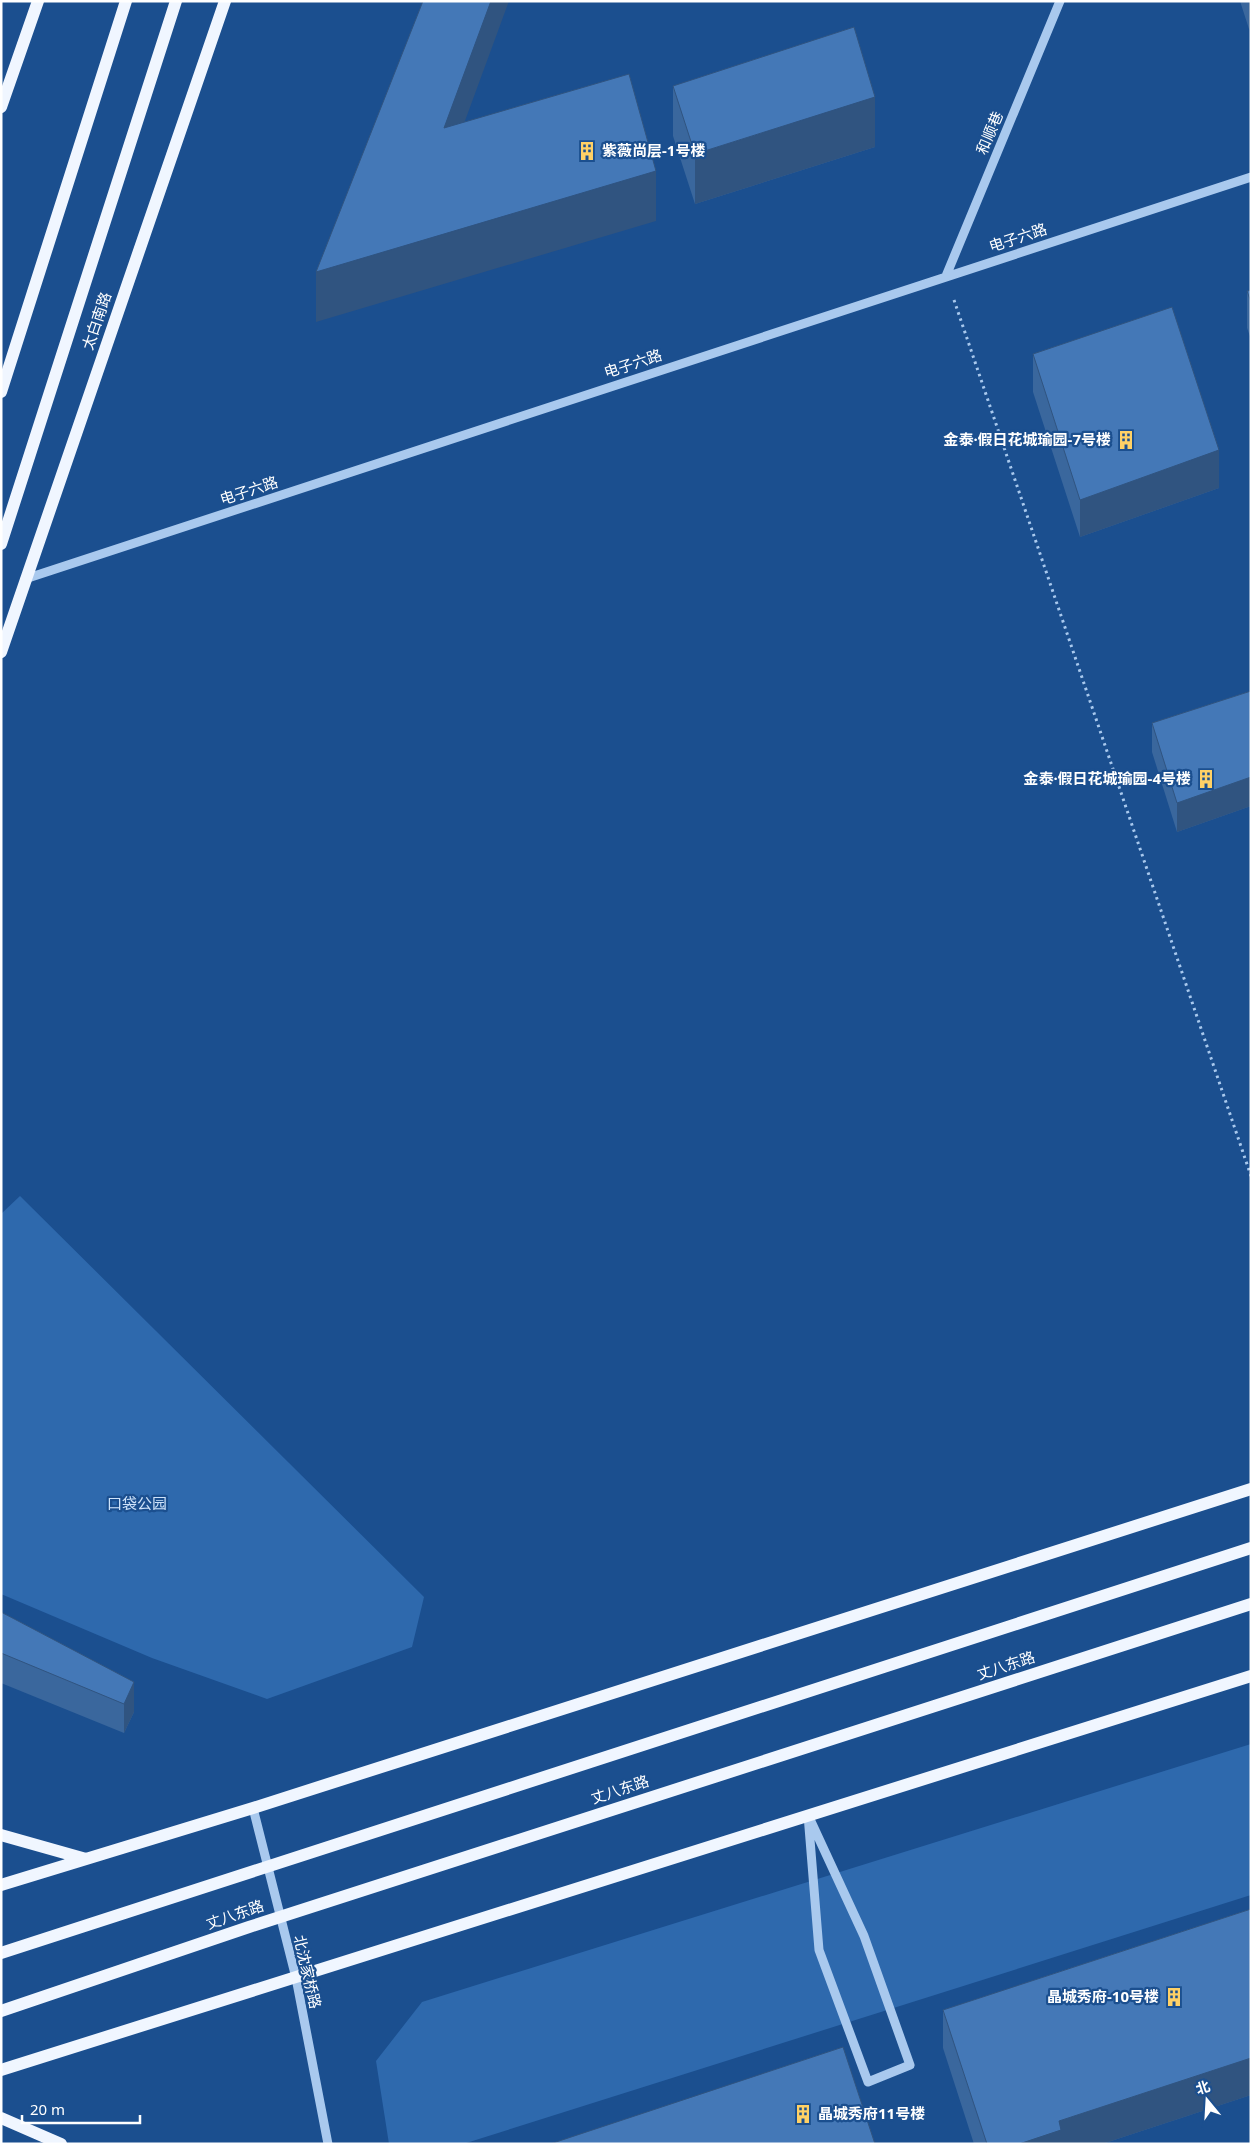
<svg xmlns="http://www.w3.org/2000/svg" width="1252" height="2145" font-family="'Noto Sans','Noto Sans SC',sans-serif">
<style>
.green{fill:#2e69ad}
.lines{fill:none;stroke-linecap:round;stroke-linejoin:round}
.path{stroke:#a9c9ee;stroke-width:3;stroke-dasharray:2.5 4;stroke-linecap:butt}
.minor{stroke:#a9c9ee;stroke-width:9}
.major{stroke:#f0f6ff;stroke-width:12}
.major-bridge{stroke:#f0f6ff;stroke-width:12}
.wall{fill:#3a679d}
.shaded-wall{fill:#305480}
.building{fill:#4478b7;stroke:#305480}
.labels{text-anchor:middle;stroke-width:4.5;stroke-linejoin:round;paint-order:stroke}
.street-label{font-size:15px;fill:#fff;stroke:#1b4f8f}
.poi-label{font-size:15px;font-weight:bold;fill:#fff;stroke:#1b4f8f;text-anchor:end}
.park-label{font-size:15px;fill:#cfe3fa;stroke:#1b4f8f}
</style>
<rect width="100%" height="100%" fill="#1b4f8f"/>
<path class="green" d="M20,1196L424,1597L412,1647L267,1699L152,1658L1,1594V1214Z
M1251,1744V1895L463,2144H389L376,2061L422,2002Z"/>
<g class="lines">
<path class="path" d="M954,300L1251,1176"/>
<path class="minor" d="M946,276L1060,1
M25,579L1251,177
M253,1808L296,1978L328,2144
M808,1815L864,1936L910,2065L868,2082L819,1950Z"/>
<path class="major" d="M1,107L38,1
M1,392L126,1
M1,544L176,1
M1,652L225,1
M1,1835L86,1859
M1,1885L253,1808L1251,1489
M1,2070L1251,1676
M1,2118L61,2144"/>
<path class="major-bridge" d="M1,1953L1251,1548
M1,2011L249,1927L1251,1604"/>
</g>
<path class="wall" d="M1240,1H1251L1249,29Z
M673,86L875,147L695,204L673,136Z
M1251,290V339L1247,328V291Z
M1033,354L1219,488L1080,537L1033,392Z
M1251,691V806L1177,832L1152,752V723Z
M1,1612L134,1682V1712L124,1733L1,1683Z
M1251,1909V2095L1102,2144H974L943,2048V2010Z"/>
<path class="shaded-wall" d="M491,1H509L444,178V128Z
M1249,1H1251V29H1249Z
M875,97V147L695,204V154Z
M656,171V221L316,322V272Z
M1219,450V488L1080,537V500Z
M1251,777V806L1177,832V803Z
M134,1682V1712L124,1733V1704Z
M1251,2058V2095L1102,2144H1019L1059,2121Z"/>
<path class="building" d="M423,1H491L444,128L629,74L656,171L316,272Z
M854,27L875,97L695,154L673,86Z
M1251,290V302L1247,291Z
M1172,307L1219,450L1080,500L1033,354Z
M1251,691V777L1177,803L1152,723Z
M1,1612L134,1682L124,1704L1,1653Z
M1251,1909V2058L1059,2121L1061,2130L1019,2144H987L943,2010Z
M843,2047L875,2144H550Z"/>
<defs>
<g id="building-bare" transform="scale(1.5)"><path d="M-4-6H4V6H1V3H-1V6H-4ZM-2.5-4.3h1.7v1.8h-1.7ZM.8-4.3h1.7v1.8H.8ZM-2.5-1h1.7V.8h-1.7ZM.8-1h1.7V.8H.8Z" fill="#ffd166" stroke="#1b4f8f" stroke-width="2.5" paint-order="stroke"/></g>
</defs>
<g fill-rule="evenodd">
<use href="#building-bare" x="587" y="151"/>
<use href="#building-bare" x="1126" y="440"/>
<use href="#building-bare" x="1206" y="779"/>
<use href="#building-bare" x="1174" y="1997"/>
<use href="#building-bare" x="803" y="2114"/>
</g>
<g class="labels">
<g class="street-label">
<text transform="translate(990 133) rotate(-67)" y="5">和顺巷</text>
<text transform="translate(1018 238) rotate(-18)" y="5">电子六路</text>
<text transform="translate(97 321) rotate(-71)" y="5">太白南路</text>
<text transform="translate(633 364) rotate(-18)" y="5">电子六路</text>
<text transform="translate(249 491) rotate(-18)" y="5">电子六路</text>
<text transform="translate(1006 1666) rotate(-18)" y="5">丈八东路</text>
<text transform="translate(620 1790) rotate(-18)" y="5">丈八东路</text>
<text transform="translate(235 1915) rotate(-19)" y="5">丈八东路</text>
<text transform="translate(307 1972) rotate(77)" y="5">北沈家桥路</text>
</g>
<g class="poi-label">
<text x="602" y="156" text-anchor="start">紫薇尚层-1号楼</text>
<text x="1111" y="445">金泰·假日花城瑜园-7号楼</text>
<text x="1191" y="784">金泰·假日花城瑜园-4号楼</text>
<text x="1159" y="2002">晶城秀府-10号楼</text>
<text x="818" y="2119" text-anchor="start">晶城秀府11号楼</text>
</g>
<g class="park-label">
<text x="137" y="1509">口袋公园</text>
</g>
</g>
<rect width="1252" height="2145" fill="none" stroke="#ffffff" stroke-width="5"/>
<g transform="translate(1207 2100) rotate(342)" stroke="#1b4f8f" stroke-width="4" paint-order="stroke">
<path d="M0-4L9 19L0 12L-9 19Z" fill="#ffffff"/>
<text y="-8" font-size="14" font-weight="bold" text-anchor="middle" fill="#ffffff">北</text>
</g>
<path d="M22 2115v8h118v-8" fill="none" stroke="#ffffff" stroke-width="2.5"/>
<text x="30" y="2115" font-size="15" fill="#ffffff" stroke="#1b4f8f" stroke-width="4" paint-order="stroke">20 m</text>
</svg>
